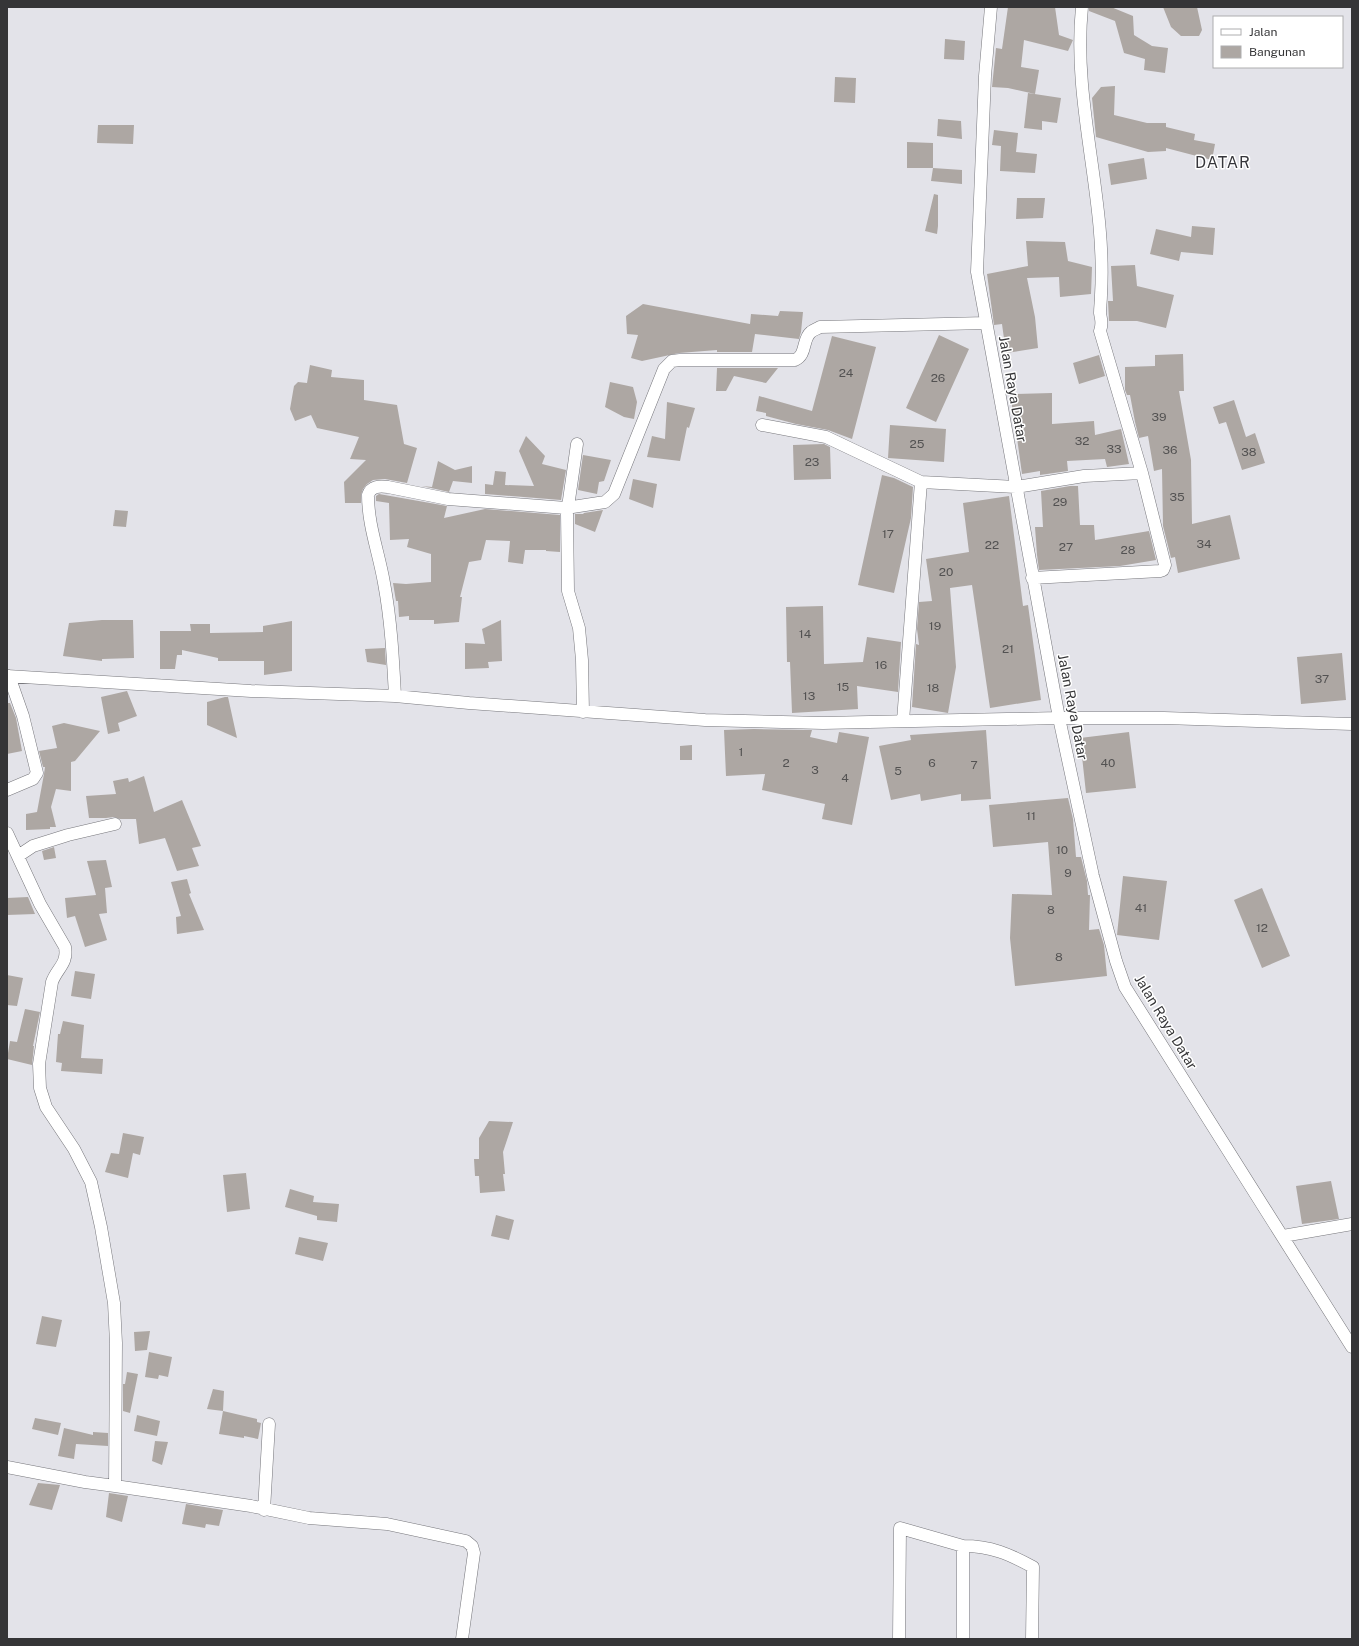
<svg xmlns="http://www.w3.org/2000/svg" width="1359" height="1646" font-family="'Public Sans',sans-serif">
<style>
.building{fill:#ada7a3}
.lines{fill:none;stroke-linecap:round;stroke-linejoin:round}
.street-casing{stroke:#77777c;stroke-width:13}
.street{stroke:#fff;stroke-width:12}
.labels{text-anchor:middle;stroke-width:3;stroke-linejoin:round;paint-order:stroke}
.number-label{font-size:12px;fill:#535252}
.street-label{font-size:14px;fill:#353537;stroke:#fff}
.quarter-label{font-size:16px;letter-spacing:1px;fill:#36363b;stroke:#fff}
</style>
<rect width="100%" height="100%" fill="#e3e3e9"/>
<path class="building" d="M1008,7H1055L1059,35L1073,40L1068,51L1024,40L1021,67L1039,70L1035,94L1008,88L992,87L996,48L1002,49Z
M1089,7H1111L1133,16L1134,35L1152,46L1168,48L1165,73L1144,70L1145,59L1124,53L1115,21L1089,11Z
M1163,7H1197L1202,30L1199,36H1181L1171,27Z
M945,39L965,41L964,60L944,59Z
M835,77L856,78L855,103L834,102Z
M1115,86L1114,115L1147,123H1166V127L1195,134L1194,140L1215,144L1212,160L1166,148V151L1148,152L1096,137L1092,98L1101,87Z
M1028,93L1061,98L1057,123L1042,121V130L1024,128Z
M938,119L961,121L962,139L937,136Z
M98,125H134L133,144L97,143Z
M994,130L1018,133L1016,152L1037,154L1035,173L1000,171L1001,146L992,145Z
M907,142L933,143V168H907Z
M1144,158L1147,179L1111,185L1108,164Z
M933,168L962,170V184L931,181Z
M934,194L938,195V226L937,234L925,231Z
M1017,198H1045L1043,218L1016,219Z
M1192,226L1215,228L1213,255L1181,252L1179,261L1150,254L1156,229L1191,237Z
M1026,241L1065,242L1068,261L1092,267L1091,294L1060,297L1059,277L1027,278L1035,317L1038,348L1006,353L1002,324L994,325L987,274L1028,266Z
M1135,265L1137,286L1174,295L1166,328L1137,321H1109L1108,301H1113L1111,266Z
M643,304L750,324L751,314L778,316L780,311L803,312L801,332L799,339L755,334L752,352H717V350L679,353L642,361L631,358L638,335L627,334L626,316Z
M939,335L969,349L936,422L906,408Z
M832,336L876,347L852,439L828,430L796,424L766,416V413L756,411L759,396L812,411Z
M1183,354L1184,391H1179L1191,460L1192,524L1230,515L1240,559L1178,573L1175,557L1171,558L1163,526L1162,469L1154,471L1148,436L1139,438L1135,422L1130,395H1127L1125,390V367L1155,366V355Z
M1099,355L1105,376L1079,384L1073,363Z
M310,365L332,370L331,377L364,380V400L397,405L404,444L417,448L407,483L385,479L373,480L367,484L363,489L361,495V503H345L344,482L366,460L350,459L359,437L317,428L311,415L295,421L290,409L294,386L298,382L307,383Z
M717,368H778L766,383L734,376L726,391H716Z
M610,382L633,387L637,402L634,419L624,417L605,407Z
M1052,393V424L1094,421L1095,435L1121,429L1129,464L1107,467L1105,459L1067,461L1068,471L1040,475V471L1022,474L1014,416H1012V394Z
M1234,400L1246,437L1255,433L1265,463L1242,470L1226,422L1219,424L1213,407Z
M667,402L695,408L689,428L687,427L680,461L647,457L652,436L665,439Z
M890,425L946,429L944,462L888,458Z
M526,436L545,456L542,464L566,470L561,500L485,494V484L493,485L495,471L506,472L505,485L534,486L519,451Z
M824,444L830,447L831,479L794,480L793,445Z
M583,455L611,460L604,481L599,482L597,494L578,490Z
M438,461L455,470L472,466V483L453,481L449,492L422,486L432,487Z
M882,475L894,478L913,487L911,518L894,593L858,585Z
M633,479L657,484L653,508L629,499Z
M1070,486H1078L1080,525H1094L1095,540L1149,531L1156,560L1120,566L1039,570L1037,555L1035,527H1043L1041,491Z
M379,494L447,506L444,518L485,509L560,515V552L546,551V550H525L523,564L508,562L510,541L486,540L481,560L469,562L460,597H462L459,622L434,624V620H409V616L399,617L398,601H396L393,583L406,584L431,582V554L407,547L409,539L390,540L389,503L376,501V496Z
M1009,496L1023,606L1028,605L1041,700L990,708L972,585L950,588L956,667L948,713L912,707L916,644L919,645L917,629L919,602L932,601L926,559L969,552L963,503Z
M115,510L128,511L126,527L113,526Z
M603,510L595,532L575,524V514H583L584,513Z
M823,606L824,664L863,662L867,637L901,642L898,692L857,686L858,709L792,713L790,662H787L786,607Z
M102,620H133L134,658L102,659V661L63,656L69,623Z
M501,620L502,661L488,662L489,668L465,669V643L485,644L482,629Z
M292,621V671L264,675V661H218V658L182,650V655H177L175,669H160V631H191L190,624H210V633L263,632V626Z
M385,648L386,665L367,662L365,649Z
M1342,653L1346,700L1301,704L1297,657Z
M127,691L137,716L118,723L120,731L108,734L101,697Z
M225,697H228L237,738L207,725V702Z
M7,703H10L16,718L22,751L7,754Z
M64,723L100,731L75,761L71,762V791L56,789L51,807L56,827H50V829L26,830V814L37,812L44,774L45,767H43L39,751L57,748L52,726Z
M754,729L812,730L810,737L837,743L839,732L869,737L852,825L822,819L825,804L762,790L765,774L726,776L724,730Z
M986,730L991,799L961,801V794L921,801L920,794L891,800L879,746L911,740L910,735Z
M1129,732L1136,788L1086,793L1080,738Z
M692,745V760H680V746Z
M144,776L154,812L182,800L201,846L192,848L199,866L177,871L165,838L139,844L136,819H120L114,817L106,818H89L86,796L116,794L113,781L128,778L129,782Z
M1068,798L1073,819L1076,857H1081L1087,881L1088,895H1090L1089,930L1099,929L1104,945L1107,976L1015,986L1010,938L1012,894L1052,895L1048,842L993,847L989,805Z
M54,847L56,858L44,860L42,851Z
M106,860L112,887L105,888L107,913L99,914L107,940L85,947L75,916L67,918L65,898L96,895L87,861Z
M1123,876L1167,881L1159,940L1117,935Z
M187,879L191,893L189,894L204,930L177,934L176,917L181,916L171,882Z
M1262,888L1290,956L1262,968L1234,900Z
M28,897L35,914L7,915V898Z
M75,971L95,974L91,999L71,996Z
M7,975L23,978L17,1006L7,1005Z
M25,1009L40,1012L33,1046H34L32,1065L7,1059L10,1041L17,1042Z
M63,1021L84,1025L81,1058L103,1059L102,1074L61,1071L62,1063L56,1062L58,1034H60Z
M489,1121L513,1122L503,1152L505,1174H503L505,1191L480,1193L479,1176H475L474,1159H479V1138Z
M123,1133L144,1137L140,1155L133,1153L128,1178L105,1172L111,1153L119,1154Z
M246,1173L250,1209L227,1212L223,1175Z
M1331,1181L1339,1219L1302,1224L1296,1186Z
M290,1189L314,1196L313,1202L339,1204L337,1222L317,1220V1216L285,1207Z
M496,1215L514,1220L509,1240L491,1236Z
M299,1237L328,1243L323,1261L295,1254Z
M42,1316L62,1320L56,1347L36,1344Z
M150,1331L147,1350L135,1351L134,1332Z
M149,1352L172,1357L168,1377L159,1375L158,1379L145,1377Z
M127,1372L138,1374L130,1413L123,1411V1384H125Z
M213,1389L224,1391L223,1411L207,1409Z
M223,1411L257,1419V1422L261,1423L258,1439L244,1436V1438L219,1434Z
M137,1415L160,1421L157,1436L134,1431Z
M35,1418L61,1423L58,1435L32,1429Z
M64,1428L93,1435V1432L108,1433V1446L76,1444L74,1459L58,1456Z
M155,1441L168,1442L162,1465L152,1461Z
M38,1483L60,1485L52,1510L29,1505Z
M109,1493L128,1496L122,1522L106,1517Z
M186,1504L223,1510L219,1526L206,1524L205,1528L182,1524Z"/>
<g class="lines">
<g class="street-casing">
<path id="street" d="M991,7L985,76L977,272L1059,718L1093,876L1116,961L1125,987L1352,1347
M762,425L826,437L921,482L1016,487L1084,476L1142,473
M577,444L567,514L568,591L579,628L582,660L583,712
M1032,578L1160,571L1163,570L1165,565L1142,473L1100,331C1103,323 1101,320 1100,313C1100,307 1101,301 1101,295C1107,198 1072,104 1082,7
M7,676L251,691L395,696L469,703L705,720L823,723L1059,718H1164L1352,724
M395,696C393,658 391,620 384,583C379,553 368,526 368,495C371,486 379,486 388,487L448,499L566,508L605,502L614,494L664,369L672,361L680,360H795C807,355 802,339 811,332C813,330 817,329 820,327L986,323
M903,721L921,482
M7,790L33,779L37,773L23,716L9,676
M7,833L40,904L65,947C68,964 57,968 52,982L39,1064L40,1088L46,1107L74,1149L91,1182L101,1227L114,1303L116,1343L115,1486L251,1506L309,1518L387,1524L466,1541L472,1546L474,1553L462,1639
M18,856L33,846L68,835L115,824
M1283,1236L1352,1224
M7,1467L85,1482L115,1486
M264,1510L269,1424
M899,1639L900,1528L963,1546
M963,1639V1546C991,1546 1009,1554 1033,1567L1032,1639"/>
</g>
<use href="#street" class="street"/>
</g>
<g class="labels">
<g class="number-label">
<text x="846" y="377">24</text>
<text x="938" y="382">26</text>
<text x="1159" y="421">39</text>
<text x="1082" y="445">32</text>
<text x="917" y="448">25</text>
<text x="1114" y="453">33</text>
<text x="1170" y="454">36</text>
<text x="1249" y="456">38</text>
<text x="812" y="466">23</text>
<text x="1177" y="501">35</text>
<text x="1060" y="506">29</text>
<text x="888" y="538">17</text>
<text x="1204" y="548">34</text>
<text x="992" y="549">22</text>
<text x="1066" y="551">27</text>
<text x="1128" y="554">28</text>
<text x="946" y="576">20</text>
<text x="935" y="630">19</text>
<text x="805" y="638">14</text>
<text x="1008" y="653">21</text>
<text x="881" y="669">16</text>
<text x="1322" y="683">37</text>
<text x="843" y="691">15</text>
<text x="933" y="692">18</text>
<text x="809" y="700">13</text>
<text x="741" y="756">1</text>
<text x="786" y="767">2</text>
<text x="932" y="767">6</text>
<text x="1108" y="767">40</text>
<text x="974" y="769">7</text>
<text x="815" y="774">3</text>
<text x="898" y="775">5</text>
<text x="845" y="782">4</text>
<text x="1031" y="820">11</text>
<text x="1062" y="854">10</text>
<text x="1068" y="877">9</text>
<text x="1141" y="912">41</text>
<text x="1051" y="914">8</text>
<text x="1262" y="932">12</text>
<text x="1059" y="961">8</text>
</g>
<g class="street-label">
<text transform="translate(1013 389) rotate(80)" y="5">Jalan Raya Datar</text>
<text transform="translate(1073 707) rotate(79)" y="5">Jalan Raya Datar</text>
<text transform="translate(1166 1022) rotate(59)" y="5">Jalan Raya Datar</text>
</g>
<g class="quarter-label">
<text x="1223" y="168">DATAR</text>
</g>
</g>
<rect width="1359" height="1646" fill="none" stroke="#353537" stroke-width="16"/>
<rect x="1213" y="16" width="130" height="52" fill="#ffffff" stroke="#aeaeaf"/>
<rect x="1221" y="29" width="20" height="6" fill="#ffffff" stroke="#aeaeaf"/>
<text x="1249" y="36" font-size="12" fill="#353537">Jalan</text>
<rect x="1221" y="46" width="20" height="12" fill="#ada7a3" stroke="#aeaeaf"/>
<text x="1249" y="56" font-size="12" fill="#353537">Bangunan</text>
</svg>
